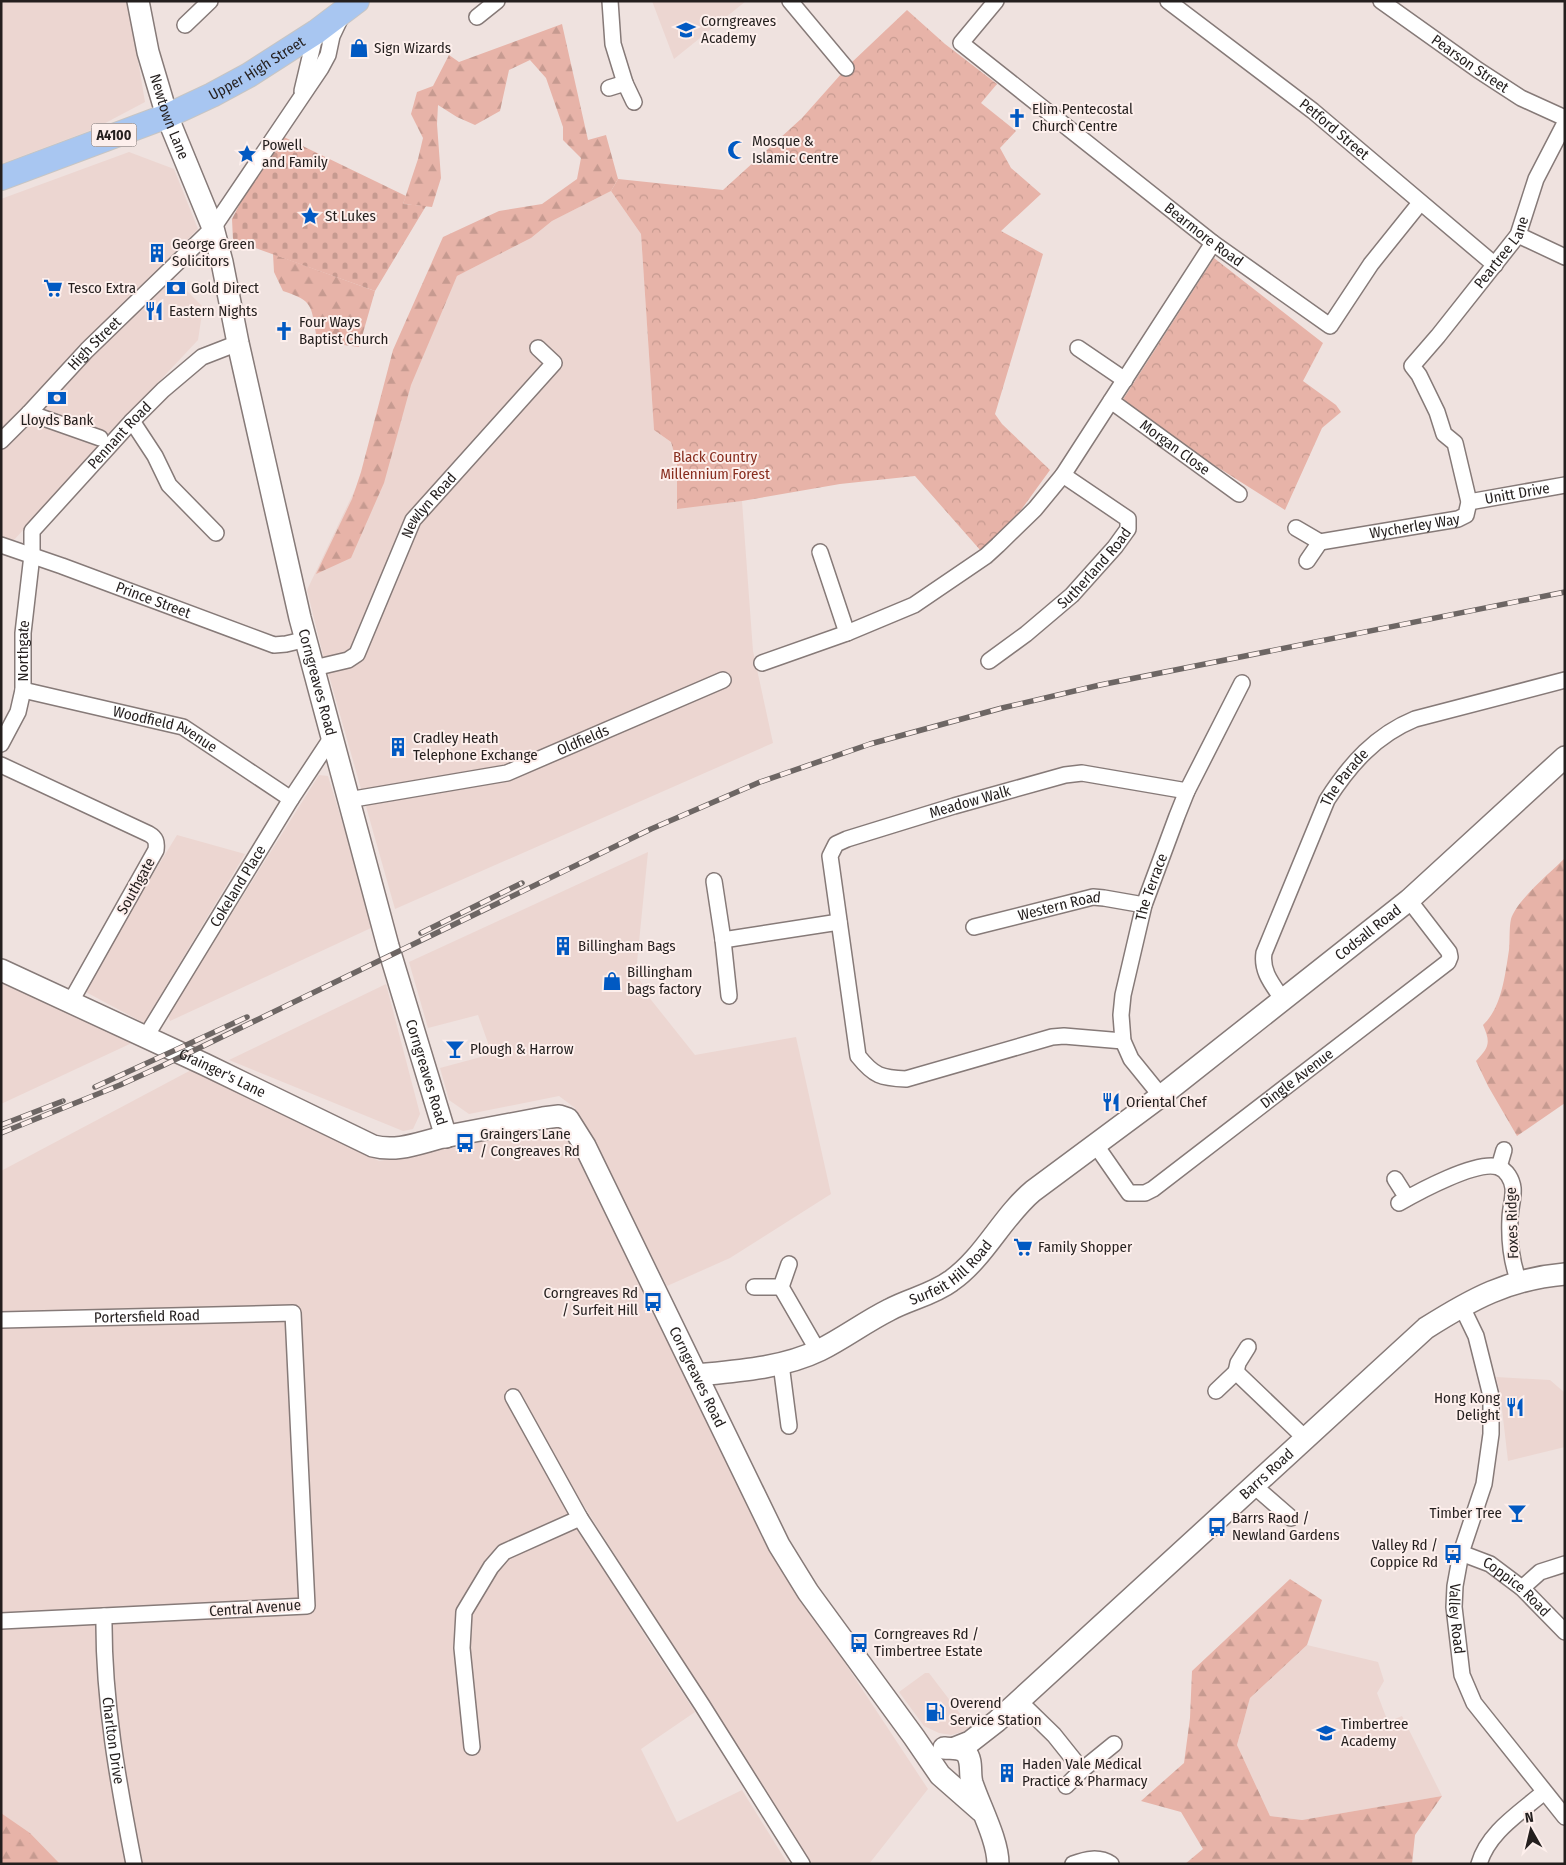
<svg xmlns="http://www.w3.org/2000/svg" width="1566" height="1865" font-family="'Fira Sans Condensed',sans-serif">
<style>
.built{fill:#ecd6d1}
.forest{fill:url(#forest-firs)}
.cemetery{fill:url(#cemetery-stones)}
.park{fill:url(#park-crowns)}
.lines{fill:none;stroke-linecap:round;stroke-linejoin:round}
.street-casing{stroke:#867a78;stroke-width:18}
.secondary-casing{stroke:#867a78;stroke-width:24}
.primary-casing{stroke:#c6c5c4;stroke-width:26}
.street{stroke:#fff;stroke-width:15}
.secondary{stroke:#fff;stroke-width:21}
.primary{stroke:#a8c6f1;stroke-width:24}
.rail-casing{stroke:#6d6664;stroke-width:5.5}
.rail{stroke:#fdefec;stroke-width:4;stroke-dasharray:11;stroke-linecap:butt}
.labels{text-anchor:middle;stroke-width:4;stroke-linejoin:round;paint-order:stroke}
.shield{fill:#fdefec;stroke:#655d5c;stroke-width:1}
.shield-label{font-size:14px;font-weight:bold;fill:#241f1e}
.poi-label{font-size:15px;fill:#241f1e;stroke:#fdefec;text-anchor:start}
.street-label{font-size:15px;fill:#241f1e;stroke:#fdefec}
.park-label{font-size:15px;fill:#882e1f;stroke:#fdefec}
</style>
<defs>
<pattern id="forest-firs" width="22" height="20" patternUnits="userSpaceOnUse" patternTransform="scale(1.25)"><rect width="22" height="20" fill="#e7b3a8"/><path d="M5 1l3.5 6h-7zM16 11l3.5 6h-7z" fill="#c69a90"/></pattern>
<pattern id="cemetery-stones" width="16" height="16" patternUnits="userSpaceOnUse" patternTransform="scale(1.25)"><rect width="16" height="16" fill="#e7b3a8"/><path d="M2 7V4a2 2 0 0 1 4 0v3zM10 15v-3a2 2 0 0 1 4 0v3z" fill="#c69a90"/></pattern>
<pattern id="park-crowns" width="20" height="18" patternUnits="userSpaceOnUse" patternTransform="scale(1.25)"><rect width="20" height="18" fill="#e7b3a8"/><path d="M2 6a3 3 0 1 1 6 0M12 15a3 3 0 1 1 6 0" fill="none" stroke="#c69a90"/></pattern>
</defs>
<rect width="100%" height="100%" fill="#efe2df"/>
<path class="built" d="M1,1H128L145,102L94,129L1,164Z
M652,1H746L674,59Z
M129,152L174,169L198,229L162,266L203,307L198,340L123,420L14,540L1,538V199Z
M611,191L641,234L654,430L671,442L677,463V508L742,501L753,651L773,743L395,909L322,651L307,590L457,276L531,238L552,221Z
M319,775L328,776L355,863L371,928L170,1021L168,1015Z
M177,835L245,854L144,1023L82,990Z
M648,852L636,972L648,996L695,1055L796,1037L831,1194L730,1258L667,1286L575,1108L559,1096L469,1114L449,1100L440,1068L492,1054L478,1015L428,1028L409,962Z
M1,983L86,1021L134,1042L1,1104Z
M386,984L420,1114L413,1129L403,1131L229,1060Z
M193,1069L379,1161L486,1141L565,1129L765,1542L928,1789L869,1864H812L566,1478L552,1486L649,1642L695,1712L641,1749L677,1822L742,1790L788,1864H60L30,1833L1,1813V1171Z
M1496,1377L1550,1380L1565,1393V1447L1508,1461L1500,1392Z
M1307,1645L1378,1662L1384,1681L1377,1693L1388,1722L1402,1716L1442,1796L1302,1820L1270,1816L1237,1745L1250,1698Z
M925,1673H929L971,1728L962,1732L951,1735L939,1733L924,1726L899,1692Z"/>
<path class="forest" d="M562,24L588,140L606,135L618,179L611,191L552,221L531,238L457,276L411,385L384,483L351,558L316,574L352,499L361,472L393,350L443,237L499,211L542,204L577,179L581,158L563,140V127L546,78L530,60L509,70L500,111L475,125L457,117L438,105L437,124L441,178L432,207L403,204L418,159L423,138L411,114L417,92L433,86L449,55L459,62Z
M273,254L375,291L359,347L344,345L316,334C311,305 313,301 283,291L274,272Z
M1565,858V1103L1517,1136L1488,1086L1476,1061C1489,1047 1491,1043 1483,1025C1502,1007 1505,975 1509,950C1510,940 1509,928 1511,919C1516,901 1551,872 1565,858Z
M1290,1579L1322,1600L1307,1645L1250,1698L1237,1745L1270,1816L1302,1820L1442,1796L1415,1835L1412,1864H1185L1203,1849L1181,1812L1141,1801L1184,1763L1190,1718L1192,1671Z
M1,1813L30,1833L60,1864H1Z"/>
<path class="cemetery" d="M284,137L406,196L403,204L426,206L375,291L233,240L232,219L246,192Z"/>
<path class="park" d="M907,10L945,44L997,84L981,103L1016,131L1000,148L1011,168L1041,194L1001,231L1043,254L995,414L1002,424L1050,470L1021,510L981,551L915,476L840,484L742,501L677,509V463L671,442L654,430L641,234L611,191L618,179L723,190L802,118L850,64Z
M1214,258L1323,343L1303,381L1336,405L1341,412L1322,428L1285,510L1124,408L1122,401Z"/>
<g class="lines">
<g class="street-casing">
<g id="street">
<path d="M610,1L613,44L625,83"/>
<path d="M790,1L846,68"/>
<path id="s1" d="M996,1L961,43L1213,243L1330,326L1371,264L1420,203"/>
<path id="s2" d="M1168,1L1313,111L1495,265"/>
<path id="s3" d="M1381,1L1478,70L1521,98L1565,118"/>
<path d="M477,17L497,1"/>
<path d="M185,25L210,1"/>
<path d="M609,88L625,83L634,102"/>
<path d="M302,91L316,32"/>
<path d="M1518,235L1565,257"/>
<path d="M1078,348L1125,380"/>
<path id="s4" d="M1111,401L1239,494"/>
<path d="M29,413L100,438"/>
<path d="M132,421L155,456L169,485L216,533"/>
<path id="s5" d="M1,441L29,413L87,350L213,228L321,68L328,55L332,36L341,17"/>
<path id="s6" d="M1469,502L1565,485"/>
<path d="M1296,528L1320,542L1307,561"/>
<path id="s7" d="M1320,542L1458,519L1466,515L1469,502L1455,443L1444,434L1437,412L1419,375L1412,366L1438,336L1518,235L1536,179L1565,123"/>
<path id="s8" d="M1,545L62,566L274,645L286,644L307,639"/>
<path d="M820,552L847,633"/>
<path id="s9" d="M989,661L1026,634L1072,595L1115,547L1128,529V519L1063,475"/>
<path d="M762,663L847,633L914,605L986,556L998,545L1035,509L1063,475L1213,243"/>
<path id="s10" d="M314,668L348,660L357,654L413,520L554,363L538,348"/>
<path id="s11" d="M23,690L183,727L291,799"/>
<path id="s12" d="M1,744L18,712L23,690V633L32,555V531L132,421L163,390L202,357L238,343"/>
<path d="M1,765L149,834C156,838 157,842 156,850L70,1003"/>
<path id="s13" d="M348,800L507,773L723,680"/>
<path d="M714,881L723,940L729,996"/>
<path id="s14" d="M974,927L1093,897L1104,898L1144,905"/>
<path d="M723,940L839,922"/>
<path id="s15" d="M1283,1000C1273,985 1261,972 1264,953L1327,800C1350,764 1376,735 1415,719L1565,680"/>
<path id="s16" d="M145,1038L291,799L332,737"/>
<path id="s17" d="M1123,1041L1064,1036L1052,1037L906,1079C881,1078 874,1076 858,1056L830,856L836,844L847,839L954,806L1065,775L1082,773L1187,791"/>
<path id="s18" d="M1161,1096L1131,1059L1123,1041L1121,1015L1123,995L1144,905L1177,816L1187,791L1242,683"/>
<path id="s19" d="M1095,1144L1129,1193H1145L1153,1189L1448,962L1450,957L1449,952L1409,900"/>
<path d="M1499,1167L1504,1150"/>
<path d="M1395,1179L1407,1198"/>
<path d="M1399,1203C1418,1192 1477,1160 1498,1167C1507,1170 1512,1180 1513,1188C1514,1198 1510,1209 1510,1219C1509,1241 1511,1261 1519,1282"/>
<path d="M754,1287H781L789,1264"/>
<path d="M781,1287L818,1351"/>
<path id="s20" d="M1461,1305L1476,1336L1491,1396V1434L1484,1484L1461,1553L1455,1586L1454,1607L1462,1675L1474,1703L1565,1817"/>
<path id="s21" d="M1,1320L293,1313L307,1606L1,1621"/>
<path d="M781,1364L789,1426"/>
<path d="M1236,1372L1238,1363L1248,1347"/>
<path d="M1216,1391L1236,1372L1305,1438"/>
<path d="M513,1397L580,1518L702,1705L802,1864"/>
<path d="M1253,1485L1291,1518"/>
<path id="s22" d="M1461,1553L1490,1564L1522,1588L1565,1632"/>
<path d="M1522,1588L1540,1572L1565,1564"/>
<path id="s23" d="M104,1616C103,1699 118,1782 134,1864"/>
<path d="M1018,1700L1054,1735L1082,1770"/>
<path d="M472,1747L462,1648L464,1612L491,1567L504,1552L580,1518"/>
<path d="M1066,1786L1082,1770L1114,1744"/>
<path d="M1073,1864C1086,1859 1099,1856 1111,1864"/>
<path d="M1479,1864C1488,1832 1520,1813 1544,1792"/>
</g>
</g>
<g class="secondary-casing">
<g id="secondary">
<path id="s24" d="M138,1L148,52L167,116L213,228L222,262L238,343L300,618L388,946L446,1137"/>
<path id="s25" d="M1,970L204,1064L373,1146C399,1153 423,1141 448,1136C480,1130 512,1124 543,1118L559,1116L568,1119L585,1146L779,1545L808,1592L914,1737L940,1775L981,1811"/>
<path id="s26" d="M697,1375C738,1371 783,1368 820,1350C844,1338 865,1322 889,1310C909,1299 932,1295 951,1281C984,1258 1002,1217 1033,1191L1161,1096L1409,900L1565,757"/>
<path d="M944,1748C951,1749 960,1747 966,1753C973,1761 969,1773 972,1783C980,1807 998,1840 998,1864"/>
<path id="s27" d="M955,1748L970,1742L997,1721L1426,1328C1472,1299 1508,1279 1565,1274"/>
</g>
</g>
<g class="primary-casing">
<g id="primary">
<path id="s28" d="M1,178L167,116L212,95L249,75L316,32L357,1"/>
</g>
</g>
<use href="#street" class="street"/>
<use href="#secondary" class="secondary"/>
<use href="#primary" class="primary"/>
<g class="rail-casing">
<path id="rail" d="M421,933L522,883
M95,1087L247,1017
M1,1125L63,1101
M1,1133L120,1085L164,1065L651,829L760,782L870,744L1002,708L1100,685L1565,592"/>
</g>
<use href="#rail" class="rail"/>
</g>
<defs>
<g id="school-bare" transform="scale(1.5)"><path d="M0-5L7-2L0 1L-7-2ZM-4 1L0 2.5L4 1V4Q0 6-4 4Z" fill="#0159c2" stroke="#fdefec" stroke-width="2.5" paint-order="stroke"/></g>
<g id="shop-bare" transform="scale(1.5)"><path d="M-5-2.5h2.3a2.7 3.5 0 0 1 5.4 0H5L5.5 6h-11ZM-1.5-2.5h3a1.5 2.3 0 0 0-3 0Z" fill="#0159c2" stroke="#fdefec" stroke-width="2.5" paint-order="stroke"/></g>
<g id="church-bare" transform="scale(1.5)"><path d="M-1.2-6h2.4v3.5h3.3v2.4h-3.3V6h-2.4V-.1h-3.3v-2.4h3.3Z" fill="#0159c2" stroke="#fdefec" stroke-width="2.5" paint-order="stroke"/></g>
<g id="mosque-bare" transform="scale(1.5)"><path d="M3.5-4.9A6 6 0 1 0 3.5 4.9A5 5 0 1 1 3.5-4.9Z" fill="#0159c2" stroke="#fdefec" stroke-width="2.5" paint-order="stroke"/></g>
<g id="sight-bare" transform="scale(1.5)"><path d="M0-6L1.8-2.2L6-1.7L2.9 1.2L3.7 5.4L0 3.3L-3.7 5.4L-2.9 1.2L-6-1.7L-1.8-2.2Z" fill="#0159c2" stroke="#fdefec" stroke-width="2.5" paint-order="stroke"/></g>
<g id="building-bare" transform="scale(1.5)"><path d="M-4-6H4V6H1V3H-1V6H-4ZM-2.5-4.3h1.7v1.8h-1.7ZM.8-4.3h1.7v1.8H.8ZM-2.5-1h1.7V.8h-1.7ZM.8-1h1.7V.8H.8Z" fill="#0159c2" stroke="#fdefec" stroke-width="2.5" paint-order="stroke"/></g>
<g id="supermarket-bare" transform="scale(1.5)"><path d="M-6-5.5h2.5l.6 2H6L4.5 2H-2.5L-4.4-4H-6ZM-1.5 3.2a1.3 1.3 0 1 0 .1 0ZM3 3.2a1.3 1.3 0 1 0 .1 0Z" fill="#0159c2" stroke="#fdefec" stroke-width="2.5" paint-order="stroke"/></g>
<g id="bank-bare" transform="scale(1.5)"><path d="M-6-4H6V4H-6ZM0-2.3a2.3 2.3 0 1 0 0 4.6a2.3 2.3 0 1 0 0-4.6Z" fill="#0159c2" stroke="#fdefec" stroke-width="2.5" paint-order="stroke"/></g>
<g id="restaurant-bare" transform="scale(1.5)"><path d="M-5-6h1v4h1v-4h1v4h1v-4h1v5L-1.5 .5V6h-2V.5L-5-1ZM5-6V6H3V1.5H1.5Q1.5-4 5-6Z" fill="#0159c2" stroke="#fdefec" stroke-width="2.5" paint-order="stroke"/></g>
<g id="bar-bare" transform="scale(1.5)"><path d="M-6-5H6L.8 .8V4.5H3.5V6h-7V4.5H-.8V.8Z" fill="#0159c2" stroke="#fdefec" stroke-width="2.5" paint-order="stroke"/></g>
<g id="bus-bare" transform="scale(1.5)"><path d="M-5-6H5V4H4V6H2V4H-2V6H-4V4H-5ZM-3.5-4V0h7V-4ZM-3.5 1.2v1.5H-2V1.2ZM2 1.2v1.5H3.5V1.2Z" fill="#0159c2" stroke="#fdefec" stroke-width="2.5" paint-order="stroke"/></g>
<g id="fuel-bare" transform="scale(1.5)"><path d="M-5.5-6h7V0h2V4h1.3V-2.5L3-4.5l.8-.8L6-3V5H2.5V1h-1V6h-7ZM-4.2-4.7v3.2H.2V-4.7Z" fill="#0159c2" stroke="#fdefec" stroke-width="2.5" paint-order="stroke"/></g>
</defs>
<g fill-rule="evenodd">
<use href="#school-bare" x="686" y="30"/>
<use href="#shop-bare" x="359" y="48"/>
<use href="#church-bare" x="1017" y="118"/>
<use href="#mosque-bare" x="737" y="150"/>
<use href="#sight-bare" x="247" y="154"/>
<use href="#sight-bare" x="310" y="216"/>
<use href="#building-bare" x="157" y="253"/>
<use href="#supermarket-bare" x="53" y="288"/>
<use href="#bank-bare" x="176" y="288"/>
<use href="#restaurant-bare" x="154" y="311"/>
<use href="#church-bare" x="284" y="331"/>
<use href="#bank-bare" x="57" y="398"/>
<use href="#building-bare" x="398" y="747"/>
<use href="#building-bare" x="563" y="946"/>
<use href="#shop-bare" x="612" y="981"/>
<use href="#bar-bare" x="455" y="1049"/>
<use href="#restaurant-bare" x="1111" y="1102"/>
<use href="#bus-bare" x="465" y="1143"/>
<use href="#supermarket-bare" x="1023" y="1247"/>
<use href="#bus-bare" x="653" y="1302"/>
<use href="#restaurant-bare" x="1515" y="1407"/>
<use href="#bar-bare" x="1517" y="1513"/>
<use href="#bus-bare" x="1217" y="1527"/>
<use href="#bus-bare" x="1453" y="1554"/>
<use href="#bus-bare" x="859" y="1643"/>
<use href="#fuel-bare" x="935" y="1712"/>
<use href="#school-bare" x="1326" y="1733"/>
<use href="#building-bare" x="1007" y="1773"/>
</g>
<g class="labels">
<rect class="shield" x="91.5" y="123.5" width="45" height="23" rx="4"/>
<g class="shield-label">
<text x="114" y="140">A4100</text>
</g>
<g class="poi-label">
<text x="701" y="26">Corngreaves<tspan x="701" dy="17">Academy</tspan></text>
<text x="374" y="53">Sign Wizards</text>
<text x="1032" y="114">Elim Pentecostal<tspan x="1032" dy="17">Church Centre</tspan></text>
<text x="752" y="146">Mosque &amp;<tspan x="752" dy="17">Islamic Centre</tspan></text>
<text x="262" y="150">Powell<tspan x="262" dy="17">and Family</tspan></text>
<text x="325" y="221">St Lukes</text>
<text x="172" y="249">George Green<tspan x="172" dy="17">Solicitors</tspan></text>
<text x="68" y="293">Tesco Extra</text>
<text x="191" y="293">Gold Direct</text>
<text x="169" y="316">Eastern Nights</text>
<text x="299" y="327">Four Ways<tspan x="299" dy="17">Baptist Church</tspan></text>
<text x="57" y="425" text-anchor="middle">Lloyds Bank</text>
<text x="413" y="743">Cradley Heath<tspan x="413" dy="17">Telephone Exchange</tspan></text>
<text x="578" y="951">Billingham Bags</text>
<text x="627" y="977">Billingham<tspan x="627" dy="17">bags factory</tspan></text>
<text x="470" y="1054">Plough &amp; Harrow</text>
<text x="1126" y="1107">Oriental Chef</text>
<text x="480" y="1139">Graingers Lane<tspan x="480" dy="17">/ Congreaves Rd</tspan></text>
<text x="1038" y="1252">Family Shopper</text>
<text x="638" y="1298" text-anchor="end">Corngreaves Rd<tspan x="638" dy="17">/ Surfeit Hill</tspan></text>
<text x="1500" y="1403" text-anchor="end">Hong Kong<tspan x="1500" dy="17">Delight</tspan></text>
<text x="1502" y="1518" text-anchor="end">Timber Tree</text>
<text x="1232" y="1523">Barrs Raod /<tspan x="1232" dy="17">Newland Gardens</tspan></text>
<text x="1438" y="1550" text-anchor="end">Valley Rd /<tspan x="1438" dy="17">Coppice Rd</tspan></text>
<text x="874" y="1639">Corngreaves Rd /<tspan x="874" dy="17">Timbertree Estate</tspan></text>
<text x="950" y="1708">Overend<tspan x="950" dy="17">Service Station</tspan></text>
<text x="1341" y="1729">Timbertree<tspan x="1341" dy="17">Academy</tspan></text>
<text x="1022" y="1769">Haden Vale Medical<tspan x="1022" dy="17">Practice &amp; Pharmacy</tspan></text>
</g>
<g class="street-label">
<text dy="5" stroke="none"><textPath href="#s3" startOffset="109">Pearson Street</textPath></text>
<text dy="5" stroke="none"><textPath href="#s28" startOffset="279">Upper High Street</textPath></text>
<text dy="5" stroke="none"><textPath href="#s24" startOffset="120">Newtown Lane</textPath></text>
<text dy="5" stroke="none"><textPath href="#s2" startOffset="210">Petford Street</textPath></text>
<text dy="5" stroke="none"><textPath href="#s1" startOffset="364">Bearmore Road</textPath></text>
<text dy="5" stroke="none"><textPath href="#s7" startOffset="458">Peartree Lane</textPath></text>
<text dy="5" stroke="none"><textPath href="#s5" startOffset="135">High Street</textPath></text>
<text dy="5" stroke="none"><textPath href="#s12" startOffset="348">Pennant Road</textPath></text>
<text dy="5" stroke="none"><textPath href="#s4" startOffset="79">Morgan Close</textPath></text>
<text dy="5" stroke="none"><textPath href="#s6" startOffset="49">Unitt Drive</textPath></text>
<text dy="5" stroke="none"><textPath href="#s10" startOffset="212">Newlyn Road</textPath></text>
<text dy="5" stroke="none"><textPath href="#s7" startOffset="96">Wycherley Way</textPath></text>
<text dy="5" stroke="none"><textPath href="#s9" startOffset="141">Sutherland Road</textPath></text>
<text dy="5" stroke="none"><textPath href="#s8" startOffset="162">Prince Street</textPath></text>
<text dy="5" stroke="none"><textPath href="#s12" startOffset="98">Northgate</textPath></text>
<text dy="5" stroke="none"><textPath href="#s24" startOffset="706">Corngreaves Road</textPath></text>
<text dy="5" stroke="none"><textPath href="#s11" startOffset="148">Woodfield Avenue</textPath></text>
<text dy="5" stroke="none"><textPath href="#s13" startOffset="244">Oldfields</textPath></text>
<text dy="5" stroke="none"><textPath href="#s15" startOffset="246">The Parade</textPath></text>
<text dy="5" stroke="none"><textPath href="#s17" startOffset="635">Meadow Walk</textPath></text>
<text transform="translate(136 886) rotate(-61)" y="5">Southgate</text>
<text dy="5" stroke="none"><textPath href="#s16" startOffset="178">Cokeland Place</textPath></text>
<text dy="5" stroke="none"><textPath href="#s18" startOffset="225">The Terrace</textPath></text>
<text dy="5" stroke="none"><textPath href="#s14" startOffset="88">Western Road</textPath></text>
<text dy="5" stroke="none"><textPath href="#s26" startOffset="820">Codsall Road</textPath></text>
<text dy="5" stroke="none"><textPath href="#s24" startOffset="1111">Corngreaves Road</textPath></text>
<text dy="5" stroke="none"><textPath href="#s25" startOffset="244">Grainger's Lane</textPath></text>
<text dy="5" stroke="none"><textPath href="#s19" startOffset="266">Dingle Avenue</textPath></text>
<text transform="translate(1512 1223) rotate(-92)" y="5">Foxes Ridge</text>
<text dy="5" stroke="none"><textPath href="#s26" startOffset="279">Surfeit Hill Road</textPath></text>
<text dy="5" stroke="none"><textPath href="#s21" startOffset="146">Portersfield Road</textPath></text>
<text dy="5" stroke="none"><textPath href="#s25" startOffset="899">Corngreaves Road</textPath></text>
<text dy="5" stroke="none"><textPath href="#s27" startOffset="416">Barrs Road</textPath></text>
<text dy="5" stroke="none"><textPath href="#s22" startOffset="66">Coppice Road</textPath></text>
<text transform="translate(255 1608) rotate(-4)" y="5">Central Avenue</text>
<text dy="5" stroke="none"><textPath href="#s20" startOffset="324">Valley Road</textPath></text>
<text dy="5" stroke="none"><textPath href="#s23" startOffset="125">Charlton Drive</textPath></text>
</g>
<g class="park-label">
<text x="715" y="462">Black Country<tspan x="715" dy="17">Millennium Forest</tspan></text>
</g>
</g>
<rect width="1566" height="1865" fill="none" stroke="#241f1e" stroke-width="5"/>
<g transform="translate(1531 1830) rotate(352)" stroke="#fdefec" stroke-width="4" paint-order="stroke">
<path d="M0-4L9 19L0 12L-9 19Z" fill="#241f1e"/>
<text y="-8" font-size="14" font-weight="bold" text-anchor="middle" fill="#241f1e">N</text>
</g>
</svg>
